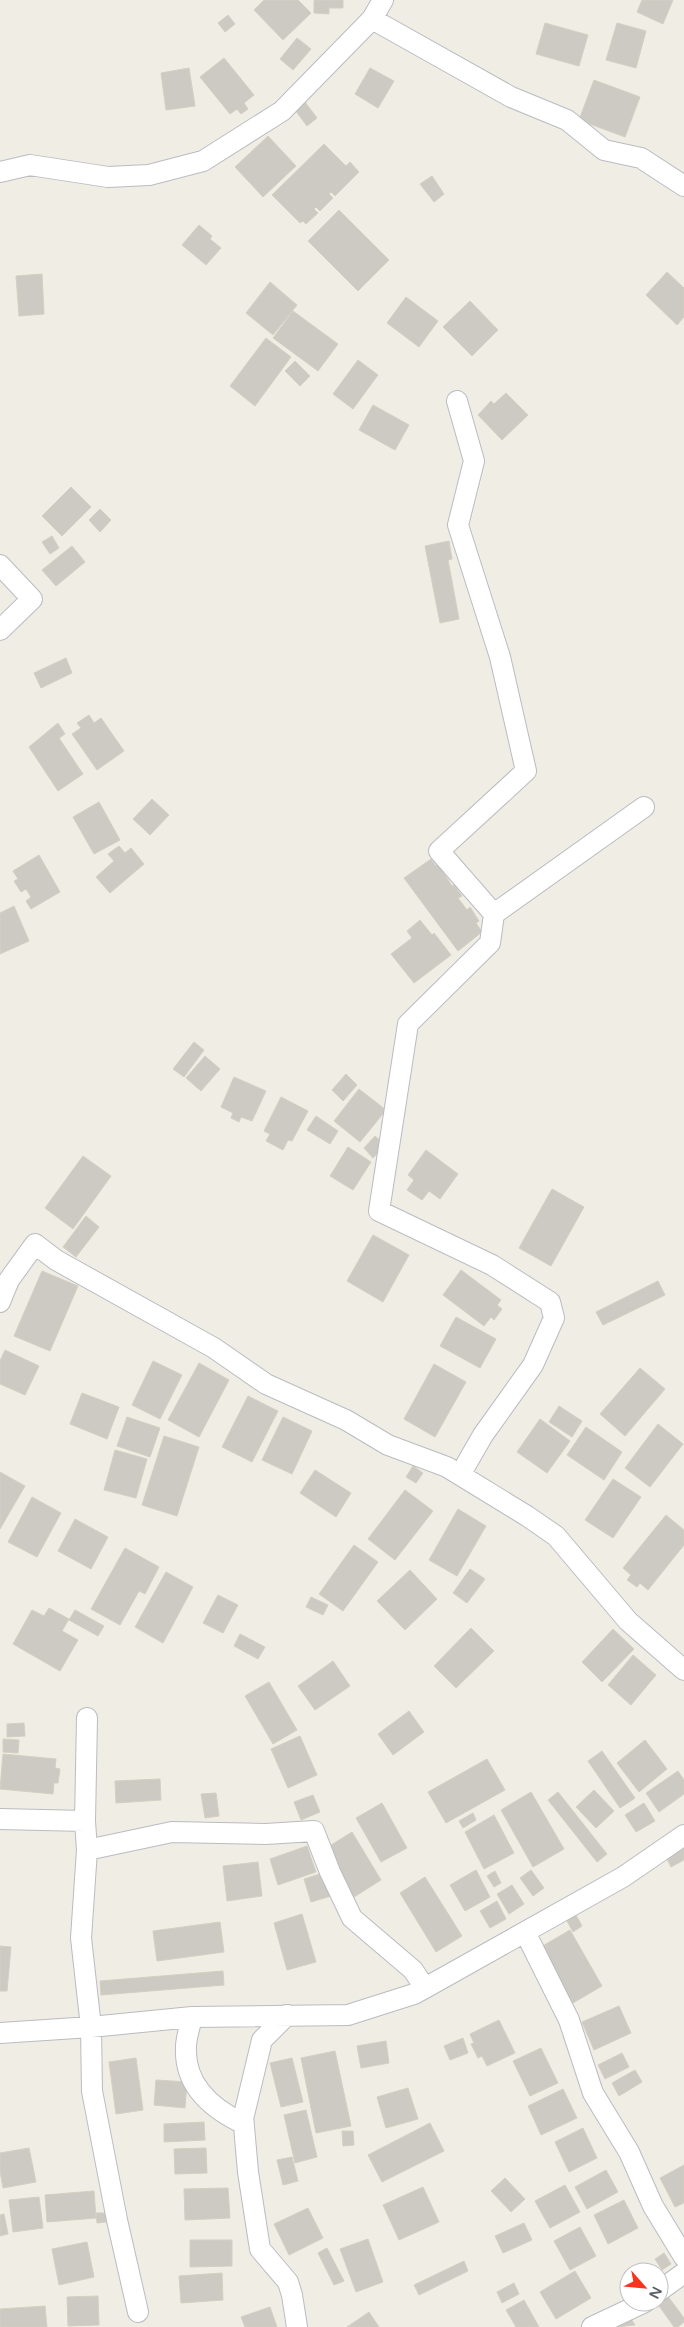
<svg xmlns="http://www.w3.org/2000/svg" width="684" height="2327" font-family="'Varela Round',sans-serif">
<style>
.building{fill:#cdcac3;stroke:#d5cfc1}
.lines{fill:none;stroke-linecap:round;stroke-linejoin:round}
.minor-casing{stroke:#b9bcc1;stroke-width:22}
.minor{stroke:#fff;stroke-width:20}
</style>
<rect width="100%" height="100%" fill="#f0ede4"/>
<path class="building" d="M264,0H298L311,13L283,40L254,10Z
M314,0H343V8H329V14L314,13Z
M642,0H673L663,24L637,12Z
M228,15L235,24L225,32L218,23Z
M545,23L588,35L579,66L536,54Z
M617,23L646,31L636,68L606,60Z
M297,38L311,49L293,70L280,59Z
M224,58L254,95L244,103L248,109L241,114L237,109L230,114L200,77Z
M189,68L195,106L166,110L161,73Z
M370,68L394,81L378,108L355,94Z
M594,80L640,97L625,137L579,120Z
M305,102L317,118L307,126L295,110Z
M268,136L296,166L263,197L235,167Z
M324,144L346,166L350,162L359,172L335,196L331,192L329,194L333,198L320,211L316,207L314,209L318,213L306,224L303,221L300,223L272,195Z
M432,176L444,194L434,202L420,184Z
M339,210L389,260L358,291L308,241Z
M199,225L212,236L210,239L221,248L206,265L182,245Z
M667,272L684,288V317L677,325L646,295Z
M42,274L44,314L19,316L16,276Z
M270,282L297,305L273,335L246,313Z
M406,297L438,321L419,347L387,323Z
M470,301L498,330L472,356L443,327Z
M293,311L338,344L318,371L273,338Z
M266,338L291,357L255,406L230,386Z
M358,360L378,375L353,409L333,394Z
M295,361L310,376L300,386L285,371Z
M506,393L528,415L502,440L478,415L491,401L494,404Z
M373,405L409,425L395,450L359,430Z
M71,487L91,507L62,536L42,516Z
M100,509L111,520L100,532L89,520Z
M52,536L59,548L50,554L42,542Z
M449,541L452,559L448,560L459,619L440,623L425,546Z
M72,546L85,562L56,586L42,570Z
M66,658L72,673L41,688L34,673Z
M89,715L94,723L101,718L124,751L97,770L72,734L81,728L77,723Z
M58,723L65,734L59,738L83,774L58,791L29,747Z
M152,799L169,815L150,835L133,819Z
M99,802L120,840L94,854L73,817Z
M119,846L125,853L131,848L144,864L110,893L96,877L114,861L108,854Z
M39,855L60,892L31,909L26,901L31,897L26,889L21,892L14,881L18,879L13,871Z
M431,859L436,866L438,864L452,886L454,885L462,896L458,898L467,910L470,907L479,921L476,923L482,932L458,951L404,878Z
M14,906L29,941L0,954V913Z
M420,920L432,935L434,933L451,955L414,983L391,954L412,938L407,931Z
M194,1042L204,1050L184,1077L173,1069Z
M205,1056L220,1069L201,1091L186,1078Z
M346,1074L357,1085L343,1101L332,1090Z
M234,1077L266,1091L252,1121L241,1117L239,1122L231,1118L233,1113L221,1107Z
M359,1089L386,1110L360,1142L334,1121Z
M281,1097L308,1111L292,1141L288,1140L283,1150L266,1141L270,1134L264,1131Z
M316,1116L338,1131L330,1144L307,1130Z
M375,1136L385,1145L373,1158L364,1148Z
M348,1147L371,1162L353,1190L330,1176Z
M426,1150L458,1174L440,1199L429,1191L422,1200L407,1190L414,1180L408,1175Z
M83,1156L111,1176L73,1229L45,1208Z
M552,1189L584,1207L551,1266L519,1248Z
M86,1216L99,1227L76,1257L63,1247Z
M373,1235L409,1255L383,1302L347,1281Z
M461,1270L501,1300L497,1305L502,1309L494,1320L491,1317L484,1326L443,1295Z
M42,1271L78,1286L50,1351L14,1336Z
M658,1281L665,1295L603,1325L596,1312Z
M456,1317L496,1339L480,1368L440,1346Z
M5,1350L39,1366L25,1395L0,1384V1361Z
M153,1361L182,1375L160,1419L132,1405Z
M199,1363L229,1380L199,1437L168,1420Z
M434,1364L466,1382L435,1437L404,1419Z
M640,1368L665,1389L625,1436L600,1414Z
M82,1393L119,1407L107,1439L70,1424Z
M248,1396L278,1411L252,1462L222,1447Z
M559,1406L582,1421L572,1437L549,1422Z
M127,1417L160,1428L150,1457L117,1446Z
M283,1417L312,1431L292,1474L262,1460Z
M540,1419L570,1441L547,1473L517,1452Z
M658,1424L683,1444L650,1487L625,1468Z
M586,1427L622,1452L604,1480L567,1455Z
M164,1436L199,1447L177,1516L142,1505Z
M115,1450L147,1459L136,1498L104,1490Z
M413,1466L423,1473L416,1483L406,1477Z
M315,1470L351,1493L336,1517L300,1493Z
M0,1472L25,1486L0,1529Z
M613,1479L641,1497L613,1538L585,1520Z
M405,1490L433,1511L395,1560L368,1539Z
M32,1497L61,1513L37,1557L8,1542Z
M458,1509L486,1526L457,1576L429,1560Z
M666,1515L684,1530V1545L648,1590L640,1583L637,1587L627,1580L631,1575L623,1568Z
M75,1519L108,1537L91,1569L58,1551Z
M354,1545L378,1562L343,1611L319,1594Z
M125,1548L159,1567L145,1594L139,1591L120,1625L91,1609Z
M470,1569L485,1579L467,1603L453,1593Z
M410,1570L437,1599L405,1630L377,1601Z
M166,1572L193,1587L163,1643L135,1627Z
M218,1595L238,1605L223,1633L203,1623Z
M311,1597L328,1605L323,1615L306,1607Z
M49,1608L69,1619L62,1631L78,1640L60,1671L13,1644L32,1610L44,1616Z
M75,1610L104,1626L98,1636L69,1620Z
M471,1628L494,1651L456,1688L434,1666Z
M613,1629L634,1649L602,1682L582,1662Z
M240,1634L265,1647L258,1659L234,1646Z
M633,1655L656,1675L631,1705L608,1685Z
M333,1661L350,1686L315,1710L298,1686Z
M269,1682L297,1730L273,1744L245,1696Z
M409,1711L424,1732L393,1755L378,1734Z
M24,1723L25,1736L7,1737V1724Z
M300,1736L317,1775L288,1788L271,1749Z
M3,1739L19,1740L18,1753L3,1752Z
M645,1740L667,1769L639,1792L617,1763Z
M602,1751L635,1798L620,1808L588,1761Z
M3,1754L56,1759L55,1768L60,1769L58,1783H54L53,1794L0,1789Z
M487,1759L505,1790L446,1823L428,1792Z
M678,1771L684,1780V1794L659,1812L646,1793Z
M160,1779L161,1800L116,1803L115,1781Z
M594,1790L614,1811L596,1828L576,1807Z
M531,1792L564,1849L533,1867L501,1810Z
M558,1792L607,1854L597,1862L548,1800Z
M216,1793L219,1816L205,1818L201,1794Z
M313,1795L320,1812L301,1820L294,1802Z
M382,1803L407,1848L381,1862L356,1818Z
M644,1803L655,1821L636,1832L625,1815Z
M473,1813L476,1820L463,1828L459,1821Z
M494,1815L514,1853L484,1869L465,1832Z
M352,1832L381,1880L354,1897L325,1849Z
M307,1846L316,1872L278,1885L270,1859Z
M684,1847V1860L671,1867L666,1857Z
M258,1862L262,1896L227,1901L223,1866Z
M476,1870L490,1897L465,1911L450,1885Z
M531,1870L544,1888L533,1896L520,1878Z
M495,1871L501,1883L494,1887L487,1876Z
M323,1873L331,1896L311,1902L304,1879Z
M425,1877L462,1936L436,1952L400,1893Z
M512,1885L524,1904L509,1914L497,1894Z
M497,1901L506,1919L490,1928L480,1911Z
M302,1914L316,1962L287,1970L274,1923Z
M576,1915L582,1926L573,1932L567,1921Z
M220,1922L224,1952L157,1961L153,1931Z
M570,1930L602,1986L573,2003L541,1947Z
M0,1946L11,1947L7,1991H0Z
M223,1971L224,1985L101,1995L100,1981Z
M619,2006L631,2033L594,2050L582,2022Z
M499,2020L515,2053L487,2066L482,2056L478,2058L471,2044L474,2043L470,2034Z
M463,2038L468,2053L450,2060L444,2046Z
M386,2041L389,2063L361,2068L357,2046Z
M541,2048L558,2083L530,2096L513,2061Z
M335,2051L351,2126L316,2133L301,2058Z
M622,2053L629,2067L605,2079L598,2065Z
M136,2058L143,2110L116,2114L109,2062Z
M292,2058L303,2102L281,2107L270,2063Z
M635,2070L642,2082L619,2096L612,2083Z
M156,2080L187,2082L185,2108L154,2105Z
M408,2088L418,2119L386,2128L377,2097Z
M563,2089L577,2118L541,2135L528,2106Z
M306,2110L317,2157L295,2163L284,2115Z
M204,2122L205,2140L164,2142V2124Z
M430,2123L444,2151L382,2182L368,2155Z
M583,2128L597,2158L569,2172L555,2142Z
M342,2131H353L354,2145L343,2146Z
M29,2148L36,2182L3,2188L0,2171V2153Z
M206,2148L207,2173L175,2174L174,2149Z
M292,2157L298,2181L283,2185L277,2160Z
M684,2165V2203L675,2207L660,2178Z
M606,2170L618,2192L587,2209L575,2187Z
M505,2178L525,2199L511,2212L491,2191Z
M565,2185L580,2212L550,2228L535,2201Z
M423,2187L439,2222L399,2240L383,2205Z
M228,2188L230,2218L185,2220L184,2189Z
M94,2191L96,2218L47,2222L45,2195Z
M39,2197L43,2228L13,2232L9,2200Z
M624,2200L638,2228L608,2244L594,2215Z
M308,2208L323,2238L289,2255L274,2224Z
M96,2213H106V2222L97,2223Z
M4,2214L8,2234L0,2236V2215Z
M524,2223L532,2240L503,2253L495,2236Z
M580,2227L596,2256L570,2270L554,2241Z
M368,2239L383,2282L356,2292L340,2249Z
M190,2240H232V2266L190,2267Z
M87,2242L94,2277L59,2285L52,2249Z
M327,2248L344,2281L334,2285L318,2253Z
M664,2253L671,2264L662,2270L655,2259Z
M464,2261L468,2271L419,2295L414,2285Z
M575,2271L591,2298L556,2319L540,2292Z
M222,2273L223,2300L181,2303L179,2276Z
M514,2283L519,2294L502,2303L497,2292Z
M667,2295L684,2318V2322L678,2327H674L657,2303Z
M98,2296L99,2325L68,2326L67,2297Z
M524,2300L539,2327H516L506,2310Z
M45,2306L47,2327H0V2309Z
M270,2307L277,2327H245L241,2317Z
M369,2312L379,2327H347Z
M627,2313L635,2325L617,2327L613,2321Z"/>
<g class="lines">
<g class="minor-casing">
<path id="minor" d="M372,19L511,97L567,120L604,150L641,158L684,186
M0,172L30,165L108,177L149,175L203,161L282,111L372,19L383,0
M457,401L474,461L458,525L500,657L526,771L439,851L494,914
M0,565L32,599L0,630
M0,1302L9,1280L35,1244L56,1260L214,1348L266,1384L346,1420L388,1445L447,1467L527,1516L556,1536L628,1621L684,1670
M460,1475L483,1435L533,1365L554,1318L550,1302L492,1265L379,1211L408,1024L490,943L494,914L644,807
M87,1718L85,1821L87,1850L81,1938L91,2027L92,2091L117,2220L138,2312
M0,1819L85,1821
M87,1850L172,1832L266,1834L314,1831L330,1872L352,1918L413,1970L425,1988
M525,1932L569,2020L593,2093L629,2152L653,2206L684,2257
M192,2017C190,2027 186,2037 186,2047C184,2085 211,2108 242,2123L262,2040L287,2015
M0,2033L91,2027L192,2017L348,2015L414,1994L425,1988L623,1877L684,1835
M243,2115L248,2172L260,2249L288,2282L292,2295L297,2327
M659,2291L684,2273
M592,2327L645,2302"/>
</g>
<use href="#minor" class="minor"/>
</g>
<g transform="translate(644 2287) rotate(117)"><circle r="24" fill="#ffffff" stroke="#bebfc2"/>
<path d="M0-4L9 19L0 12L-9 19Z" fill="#fa3220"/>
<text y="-8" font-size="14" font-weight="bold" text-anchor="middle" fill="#5c6066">N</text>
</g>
</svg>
